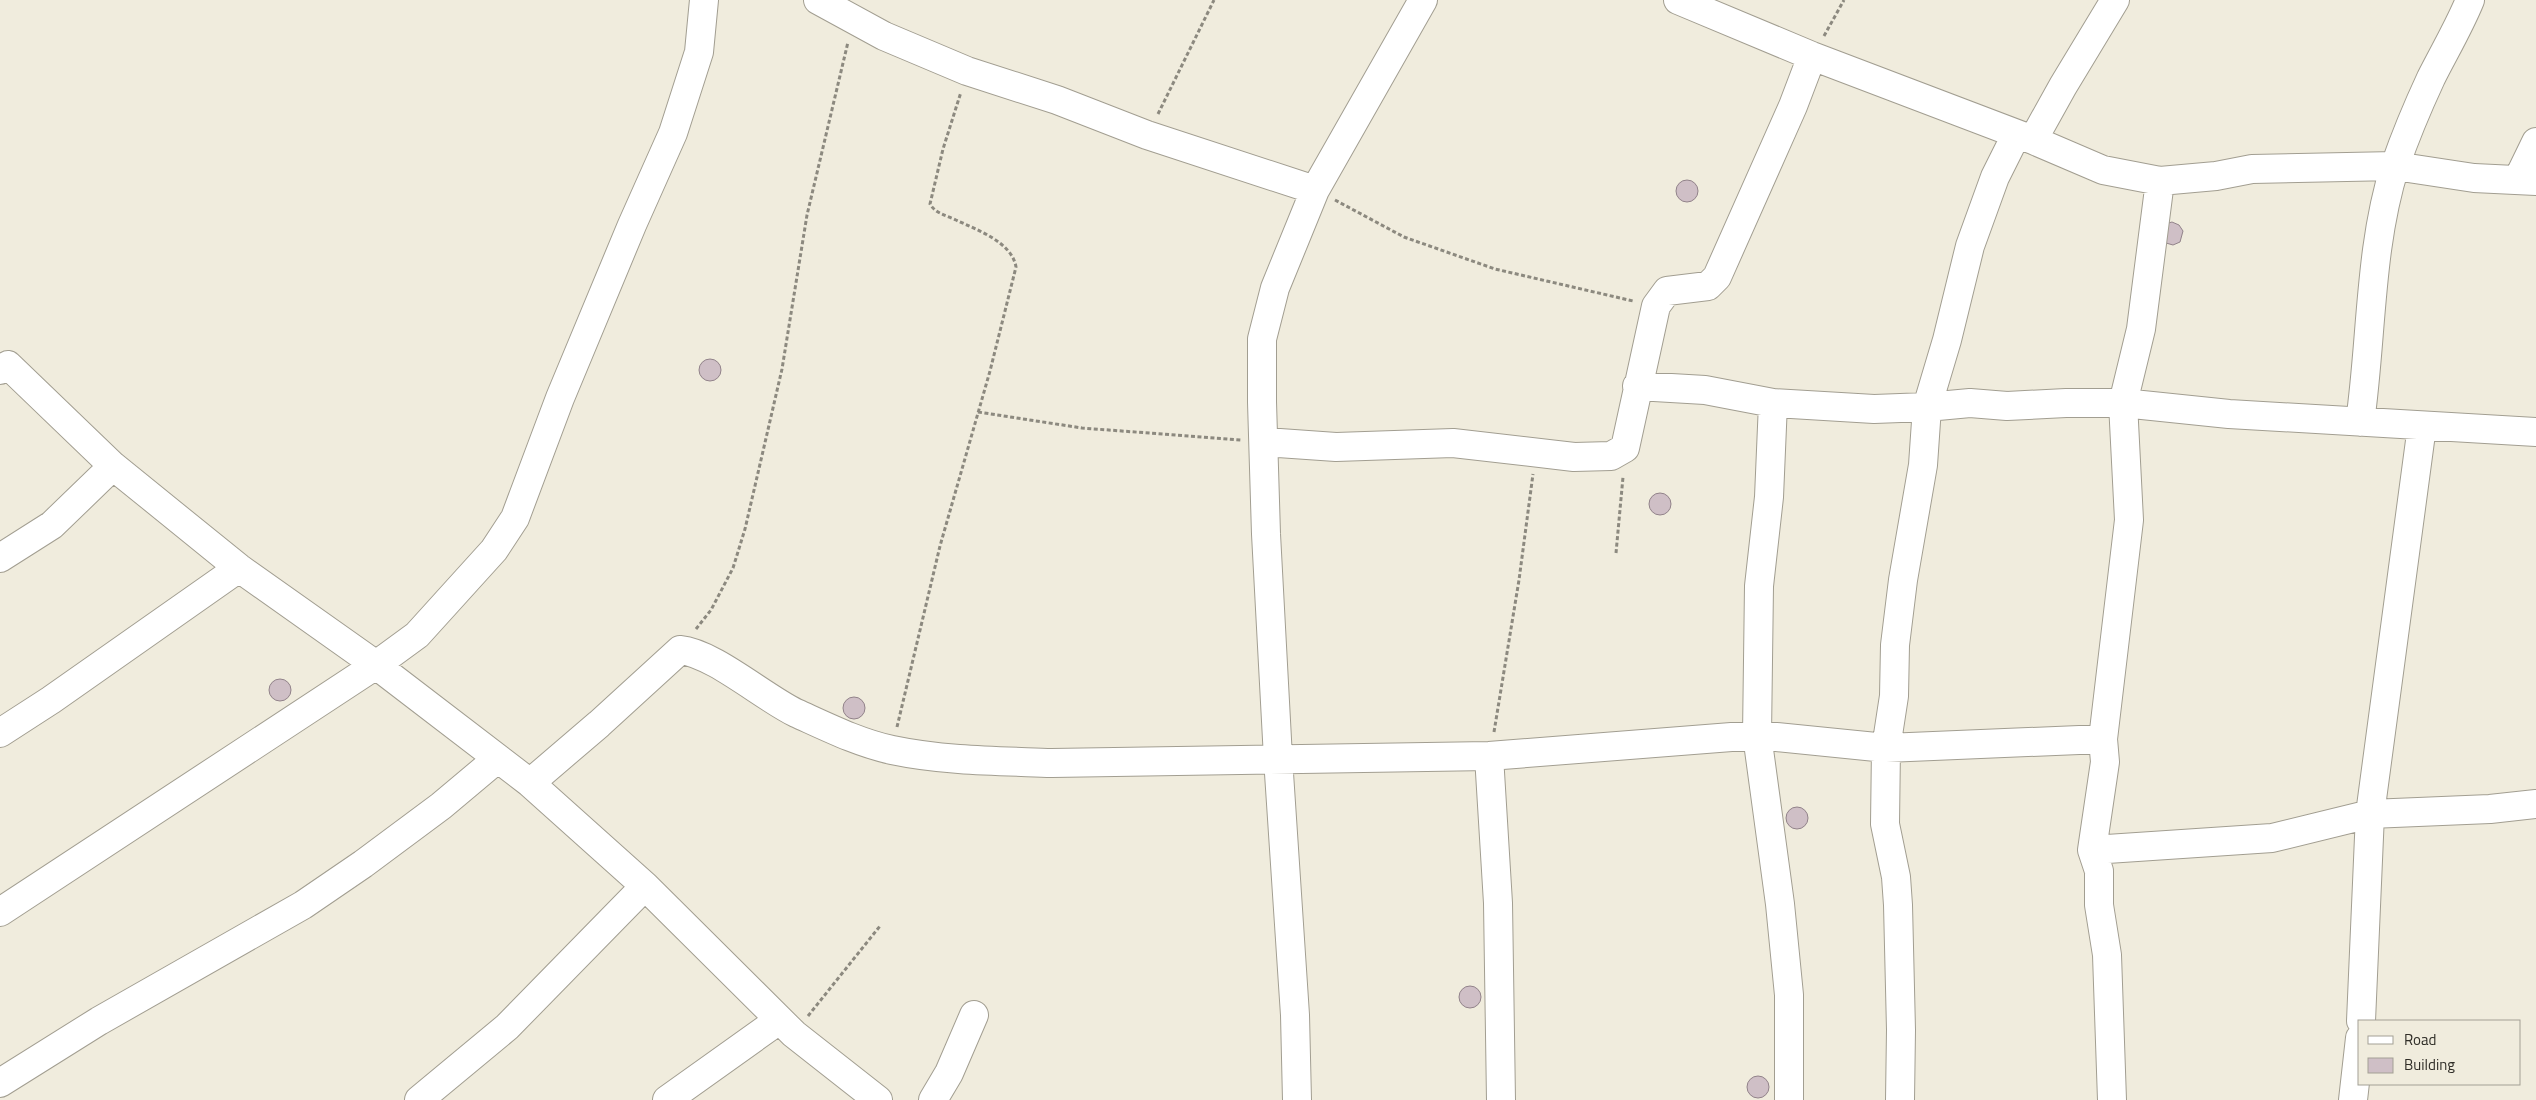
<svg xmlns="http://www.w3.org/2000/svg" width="2536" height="1100" font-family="'Titillium Web',sans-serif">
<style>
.building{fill:#cfbfc6;stroke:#92838a}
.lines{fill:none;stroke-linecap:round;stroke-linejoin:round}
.minor-casing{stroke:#a29e91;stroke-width:30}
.path{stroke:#8c897f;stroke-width:3;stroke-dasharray:4 2.5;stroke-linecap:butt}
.minor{stroke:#fff;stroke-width:28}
</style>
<rect width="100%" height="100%" fill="#f0ecdd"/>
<path class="building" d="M1676 191a11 11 0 1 1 22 0a11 11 0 1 1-22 0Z
M2172,222L2179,225L2183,231L2180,242L2173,245L2166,243L2165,224Z
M699 370a11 11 0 1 1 22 0a11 11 0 1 1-22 0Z
M1649 504a11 11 0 1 1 22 0a11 11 0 1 1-22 0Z
M269 690a11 11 0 1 1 22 0a11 11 0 1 1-22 0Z
M843 708a11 11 0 1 1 22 0a11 11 0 1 1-22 0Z
M1786 818a11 11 0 1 1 22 0a11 11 0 1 1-22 0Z
M1459 997a11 11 0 1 1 22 0a11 11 0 1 1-22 0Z
M1747 1087a11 11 0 1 1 22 0a11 11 0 1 1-22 0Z"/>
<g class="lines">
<g class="minor-casing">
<path id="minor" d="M818,0L884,36L967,71L1057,100L1147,135L1315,190
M1678,0L1812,56L2033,140L2103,170L2160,181L2216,176L2252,169L2395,166L2474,178L2536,181
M2033,140L2063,86L2115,0
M2518,179L2536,142
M0,370L8,365L113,466L239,568L376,665L530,783L645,886L794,1034L878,1100
M1637,386L1705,390L1773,403L1874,409L1927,407L1970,403L2007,406L2066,403H2123L2229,414L2536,432
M1773,403L1769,497L1759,586L1757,735L1780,904L1789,995V1100
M2360,422C2372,337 2369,248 2395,166C2405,137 2418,106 2431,78C2444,52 2459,27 2470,0
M1265,442L1336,447L1453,443L1574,457L1611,456L1625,448L1656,306L1667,291L1708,286L1717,277L1793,106L1812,56
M0,558L52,525L113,466
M0,733L51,700L239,568
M1489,756L1498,903L1501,1100
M530,783L599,724L680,650C713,653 763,697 796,713C827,727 859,743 892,750C944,761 999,761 1052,763L1489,756L1757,735L1886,748L2103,739
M2092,850L2272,838L2370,814L2490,809L2536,804
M0,912L376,665L417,635L494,550L515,518L560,398L632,225L673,133L699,52L704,0
M2361,1021L2370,814L2422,426
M0,1083L99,1021L303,905L363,864L441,806L497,759
M419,1100L507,1027L645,886
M667,1100L779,1020
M933,1100L949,1073L974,1015
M1297,1100L1295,1015L1278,758L1266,534L1262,402V339L1275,288L1315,190L1423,0
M1900,1100L1901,1030L1898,905L1896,877L1885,824L1886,748L1894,696L1895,645L1903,580L1923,465L1927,407L1947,340L1970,246L1995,177L2016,135
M2112,1100L2107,955L2099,905V871L2092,850L2105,762L2103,739L2129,520L2123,403L2141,329L2160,181
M2353,1100L2360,1038"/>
</g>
<path class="path" d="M1824,36L1844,0
M1158,114L1214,0
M1335,200L1404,237L1495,269L1633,301
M978,412L1082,428L1241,440
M1616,553L1623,477
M696,629L711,610L733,568L745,529L782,369L807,215L848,42
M897,727L940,546L990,371L1016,267C1012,242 977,230 956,220C946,215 936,214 930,204L943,149L961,92
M1494,732L1519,580L1533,474
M808,1016L880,926"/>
<use href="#minor" class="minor"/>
</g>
<rect x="2358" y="1020" width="162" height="65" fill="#f0ecdd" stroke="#a3a095"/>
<rect x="2368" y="1036" width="25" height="8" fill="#ffffff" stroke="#a3a095"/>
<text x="2404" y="1045" font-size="15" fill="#302e28">Road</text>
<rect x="2368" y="1058" width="25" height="15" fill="#cfbfc6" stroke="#a3a095"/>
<text x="2404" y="1070" font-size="15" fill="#302e28">Building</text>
</svg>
